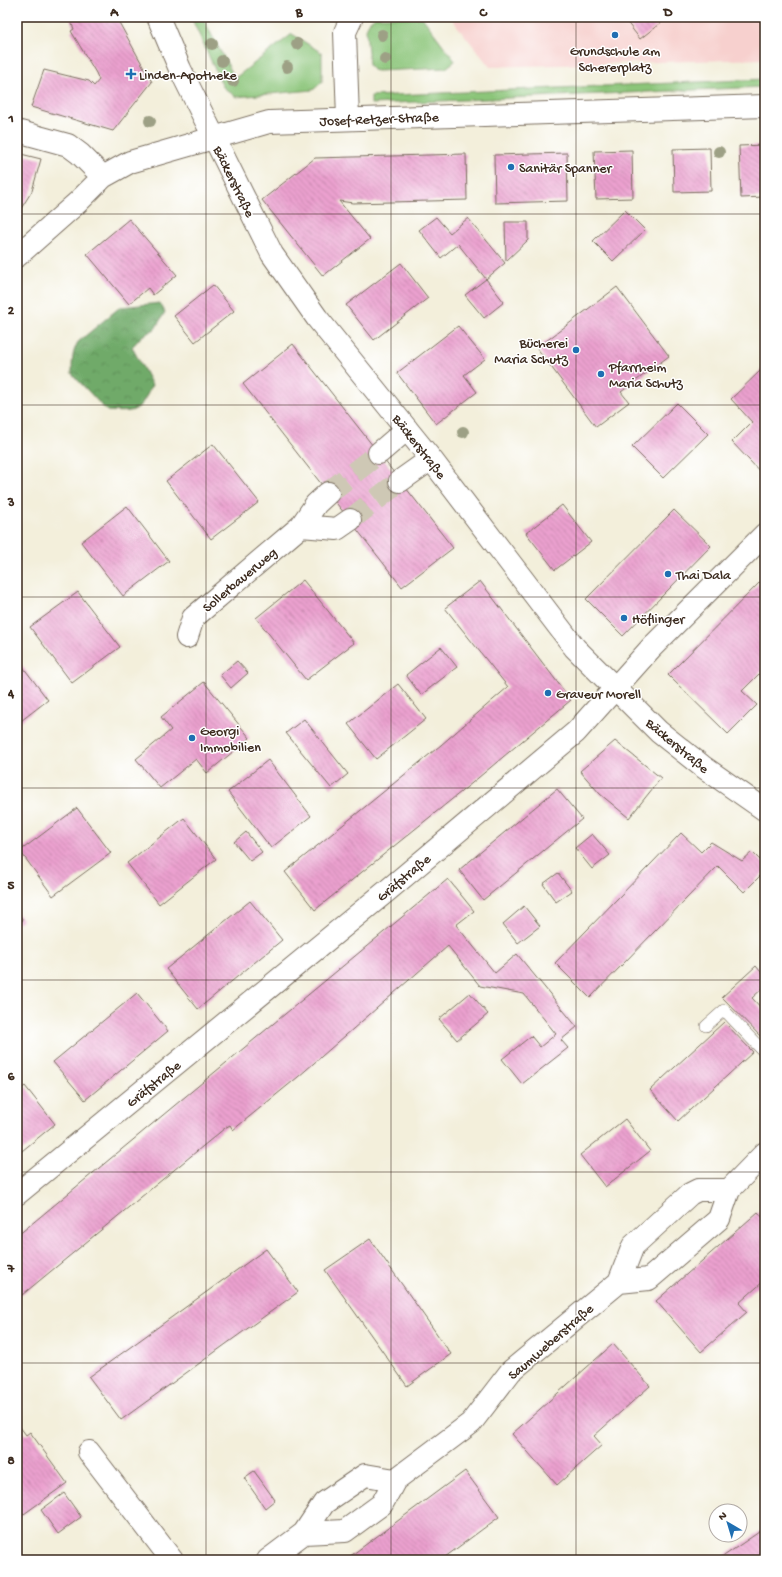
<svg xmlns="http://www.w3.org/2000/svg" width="782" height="1577" font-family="'Gochi Hand',sans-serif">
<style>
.built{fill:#f7d0ce}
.green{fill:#8bc579;stroke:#63784c}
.forest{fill:url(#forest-crowns);stroke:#566a44}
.building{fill:url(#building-back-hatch)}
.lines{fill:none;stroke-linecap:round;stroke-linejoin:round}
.street-tunnel{stroke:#cec8b5;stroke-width:22;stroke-dasharray:22 11;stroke-linecap:butt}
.lane-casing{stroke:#7b6f60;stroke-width:12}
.street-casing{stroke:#7b6f60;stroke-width:24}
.lane{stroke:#fff;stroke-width:11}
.street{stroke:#fff;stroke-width:22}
.tree{fill:#9da085}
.grid{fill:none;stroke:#3b2a1e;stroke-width:1;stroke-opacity:0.55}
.poi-dot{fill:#1f6fb2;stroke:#fff;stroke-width:1.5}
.labels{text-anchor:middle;stroke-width:3;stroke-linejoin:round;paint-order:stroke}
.poi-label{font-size:14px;fill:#3b2a1e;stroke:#fff;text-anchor:start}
.street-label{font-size:14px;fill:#3b2a1e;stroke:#fff}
.neatline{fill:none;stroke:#3b2a1e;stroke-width:1.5}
.grid-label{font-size:13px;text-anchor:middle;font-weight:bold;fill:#3b2a1e}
</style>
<defs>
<pattern id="forest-crowns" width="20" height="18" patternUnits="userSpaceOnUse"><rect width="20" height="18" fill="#70aa69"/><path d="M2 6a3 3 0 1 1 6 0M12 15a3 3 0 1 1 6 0" fill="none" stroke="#5d8b56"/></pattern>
<pattern id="building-back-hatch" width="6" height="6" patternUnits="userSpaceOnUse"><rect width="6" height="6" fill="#eba0cf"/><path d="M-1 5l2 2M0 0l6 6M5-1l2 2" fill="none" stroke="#c083a7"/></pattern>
</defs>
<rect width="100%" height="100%" fill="#fff"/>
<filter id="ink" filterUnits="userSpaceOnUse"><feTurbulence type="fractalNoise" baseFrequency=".025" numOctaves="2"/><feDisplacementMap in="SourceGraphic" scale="8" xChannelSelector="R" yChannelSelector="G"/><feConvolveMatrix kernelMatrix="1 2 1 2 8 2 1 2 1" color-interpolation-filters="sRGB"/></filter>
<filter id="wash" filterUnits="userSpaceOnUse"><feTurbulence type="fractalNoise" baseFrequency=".012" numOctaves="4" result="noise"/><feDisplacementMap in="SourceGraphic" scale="16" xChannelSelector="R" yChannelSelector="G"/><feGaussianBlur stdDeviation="0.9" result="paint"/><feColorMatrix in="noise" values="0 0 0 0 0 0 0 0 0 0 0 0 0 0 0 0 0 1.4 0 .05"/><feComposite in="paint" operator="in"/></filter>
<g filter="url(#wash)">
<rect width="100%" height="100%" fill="#f3efdb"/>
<path class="built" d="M450,17H765V59L490,67Z"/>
<path class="green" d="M191,17H202L235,78L292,34L322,53V82L313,90L236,97L223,87Z
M375,17H422L455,61L446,68L377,71L373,70L369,65L366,29L370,21Z
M765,79V87L371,104V96Z"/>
<path class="forest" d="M160,303L165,312L155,329L142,336L132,347L152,385C139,412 137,413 107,411L72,374C72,362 72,352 78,342L120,307Z"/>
<g id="blocks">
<path class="building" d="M69,17H116L152,82L113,131L31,107L44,70L89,81L94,86L99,80L96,73L71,31L74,29Z
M623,17H668L640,39Z
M765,145V197L741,198L739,146Z
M710,148L711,191L674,192L673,149Z
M632,150L633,198L596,199L594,151Z
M17,153L41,159L32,191L17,215Z
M567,153L568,201L495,203L494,155Z
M466,154L467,200L353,203L339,201L370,239L323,276L262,200L315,158Z
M625,210L645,230L613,261L593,241Z
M436,217L450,233L468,218L505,263L486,279L458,244L441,258L419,230Z
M129,219L177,275L153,295L148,288L129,304L87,254Z
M505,222H528V240L506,261Z
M401,263L428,298L374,340L346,305Z
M486,279L504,302L484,318L465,295Z
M213,285L234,311L195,342L174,316Z
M617,287L669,356L621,392L629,402L596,427L537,348Z
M458,326L485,359L464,375L477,392L436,424L397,373Z
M293,344L453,548L402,587L243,384Z
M762,369L765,373V477L732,442L752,422L731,399Z
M677,403L708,434L663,478L632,447Z
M213,444L259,502L211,539L166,481Z
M562,505L591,542L555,570L526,533Z
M127,506L169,561L123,596L81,542Z
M674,510L711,546L623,636L586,599Z
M765,577V668L742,691L757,705L728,734L668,675Z
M303,580L354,643L306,680L256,618Z
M480,581L571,700L472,783L315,910L285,872L441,745L508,687L445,608Z
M78,592L120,647L72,683L30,627Z
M441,647L457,667L421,695L406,675Z
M17,659L48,700L17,724Z
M237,661L248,673L231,688L220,675Z
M204,682L250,738L207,773L196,759L160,788L136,759L171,730L161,717Z
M398,684L426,719L376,759L348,724Z
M304,719L348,774L331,788L286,733Z
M615,741L661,778L629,818L600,794L580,771Z
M268,760L311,816L271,848L228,792Z
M557,789L582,819L483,900L459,870Z
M77,808L111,853L53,896L20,851Z
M184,818L216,859L159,904L127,863Z
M246,832L262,852L250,861L234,842Z
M681,833L701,852L711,842L742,861L752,852L765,865V871L744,892L718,866L590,998L555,963Z
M592,834L610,855L592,869L575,848Z
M558,873L572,891L556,902L543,884Z
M448,879L474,911L456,925L495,973L517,954L577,1027L561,1040L568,1048L522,1084L502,1059L531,1036L540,1047L556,1034L524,994L480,986L448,946L298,1077L233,1130L230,1125L225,1128L22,1295L17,1289V1236Z
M250,901L282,940L198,1009L166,969Z
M524,906L540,926L518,943L503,924Z
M17,912L23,920L17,924Z
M756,966L765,977V986L752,998L765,1012V1041L722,997Z
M137,993L168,1031L85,1100L53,1062Z
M470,993L488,1014L457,1040L439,1019Z
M724,1022L753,1052L678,1121L650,1090Z
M25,1086L55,1124L17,1155V1092Z
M625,1119L650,1151L605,1187L580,1155Z
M758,1212L765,1220V1280L739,1303L747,1312L701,1352L656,1301Z
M370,1239L451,1354L407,1386L325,1270Z
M266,1249L298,1292L121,1420L89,1377Z
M613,1344L650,1386L594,1436L602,1445L557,1485L512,1434Z
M17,1423L26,1435L30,1432L67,1483L17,1519Z
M254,1471L275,1500L265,1508L244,1478Z
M465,1471L499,1517L441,1560H345Z
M64,1493L81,1517L58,1534L41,1510Z
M765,1528V1560H718L759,1532Z"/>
</g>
</g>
<g filter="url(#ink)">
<use href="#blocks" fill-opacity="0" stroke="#7b6f60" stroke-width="1"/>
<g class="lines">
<path class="street-tunnel" d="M328,493L379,453
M350,520L400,481"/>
<g class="lane-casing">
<path id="lane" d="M706,1026L724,1010L763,1051L765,1055"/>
</g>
<g class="street-casing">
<path id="street" d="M158,17L180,69L272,254L317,318L431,459L575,648L659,732L702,766L765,810
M348,119L345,32L352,17
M17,131L68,145L80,154L103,177L130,162L269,122L765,106
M17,256L78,202L103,177
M379,453L407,429
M400,481L431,459
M328,493L316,504L301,526L337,529L350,520
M187,637L193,618L301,526
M17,1194L388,890L576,732L651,648L765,534
M619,1282L649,1279L719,1219L729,1190L765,1153
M89,1452L172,1560
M304,1533L345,1531L382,1504L395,1480L471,1423L511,1371L619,1282L633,1246L690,1194L698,1190H729
M268,1560L304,1533L324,1503L365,1475L395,1480"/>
</g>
<use href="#lane" class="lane"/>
<use href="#street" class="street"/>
</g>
<g class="tree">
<circle cx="382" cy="35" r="6"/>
<circle cx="212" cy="44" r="6"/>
<circle cx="297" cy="44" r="6"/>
<circle cx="385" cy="59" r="6"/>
<circle cx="222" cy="61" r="6"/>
<circle cx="287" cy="67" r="6"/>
<circle cx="233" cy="81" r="6"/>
<circle cx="150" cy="121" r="6"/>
<circle cx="719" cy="152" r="6"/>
<circle cx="463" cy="432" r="6"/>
</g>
</g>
<path class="grid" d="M206,17V1560M391,17V1560M576,17V1560M17,214H765M17,405H765M17,597H765M17,788H765M17,980H765M17,1172H765M17,1363H765"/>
<g class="poi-dot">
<circle cx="615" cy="35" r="4"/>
<path d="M129 68h4v4h4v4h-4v4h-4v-4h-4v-4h4z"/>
<circle cx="511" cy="167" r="4"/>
<circle cx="576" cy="350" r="4"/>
<circle cx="601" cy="374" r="4"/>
<circle cx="668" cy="574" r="4"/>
<circle cx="624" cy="618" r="4"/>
<circle cx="548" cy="693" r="4"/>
<circle cx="192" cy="738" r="4"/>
</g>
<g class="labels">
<g class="poi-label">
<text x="615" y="55" text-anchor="middle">Grundschule am<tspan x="615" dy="16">Schererplatz</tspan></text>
<text x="139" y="79">Linden-Apotheke</text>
<text x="519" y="172">Sanitär Spanner</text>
<text x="568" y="347" text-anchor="end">Bücherei<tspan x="568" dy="16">Maria Schutz</tspan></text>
<text x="609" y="371">Pfarrheim<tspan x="609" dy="16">Maria Schutz</tspan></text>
<text x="676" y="579">Thai Dala</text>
<text x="632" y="623">Höflinger</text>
<text x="556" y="698">Graveur Morell</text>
<text x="200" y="735">Georgi<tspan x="200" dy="16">Immobilien</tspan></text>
</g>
<g class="street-label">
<text transform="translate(379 118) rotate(-2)" y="5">Josef-Retzer-Straße</text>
<text transform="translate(235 181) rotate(64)" y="5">Bäckerstraße</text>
<text transform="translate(420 446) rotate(52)" y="5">Bäckerstraße</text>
<text transform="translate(239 579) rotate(-40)" y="5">Sollerbauerweg</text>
<text transform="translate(678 745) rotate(40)" y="5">Bäckerstraße</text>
<text transform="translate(403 877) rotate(-40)" y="5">Gräfstraße</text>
<text transform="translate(153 1083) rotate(-39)" y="5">Gräfstraße</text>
<text transform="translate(550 1341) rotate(-41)" y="5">Saumweberstraße</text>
</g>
</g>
<rect width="782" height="1577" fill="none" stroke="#fff" stroke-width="44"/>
<g transform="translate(728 1523) rotate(322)"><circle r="19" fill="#ffffff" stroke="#b1aaa5"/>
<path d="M0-3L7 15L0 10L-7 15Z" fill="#1f6fb2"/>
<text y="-6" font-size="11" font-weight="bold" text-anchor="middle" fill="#3b2a1e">N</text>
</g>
<rect x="22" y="22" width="738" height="1533" class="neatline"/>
<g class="grid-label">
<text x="114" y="16">A</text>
<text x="299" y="16">B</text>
<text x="483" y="16">C</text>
<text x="668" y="16">D</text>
<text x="11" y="122">1</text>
<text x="11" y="314">2</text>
<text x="11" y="506">3</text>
<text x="11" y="697">4</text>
<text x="11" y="889">5</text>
<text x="11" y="1080">6</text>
<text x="11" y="1272">7</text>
<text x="11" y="1464">8</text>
</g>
</svg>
